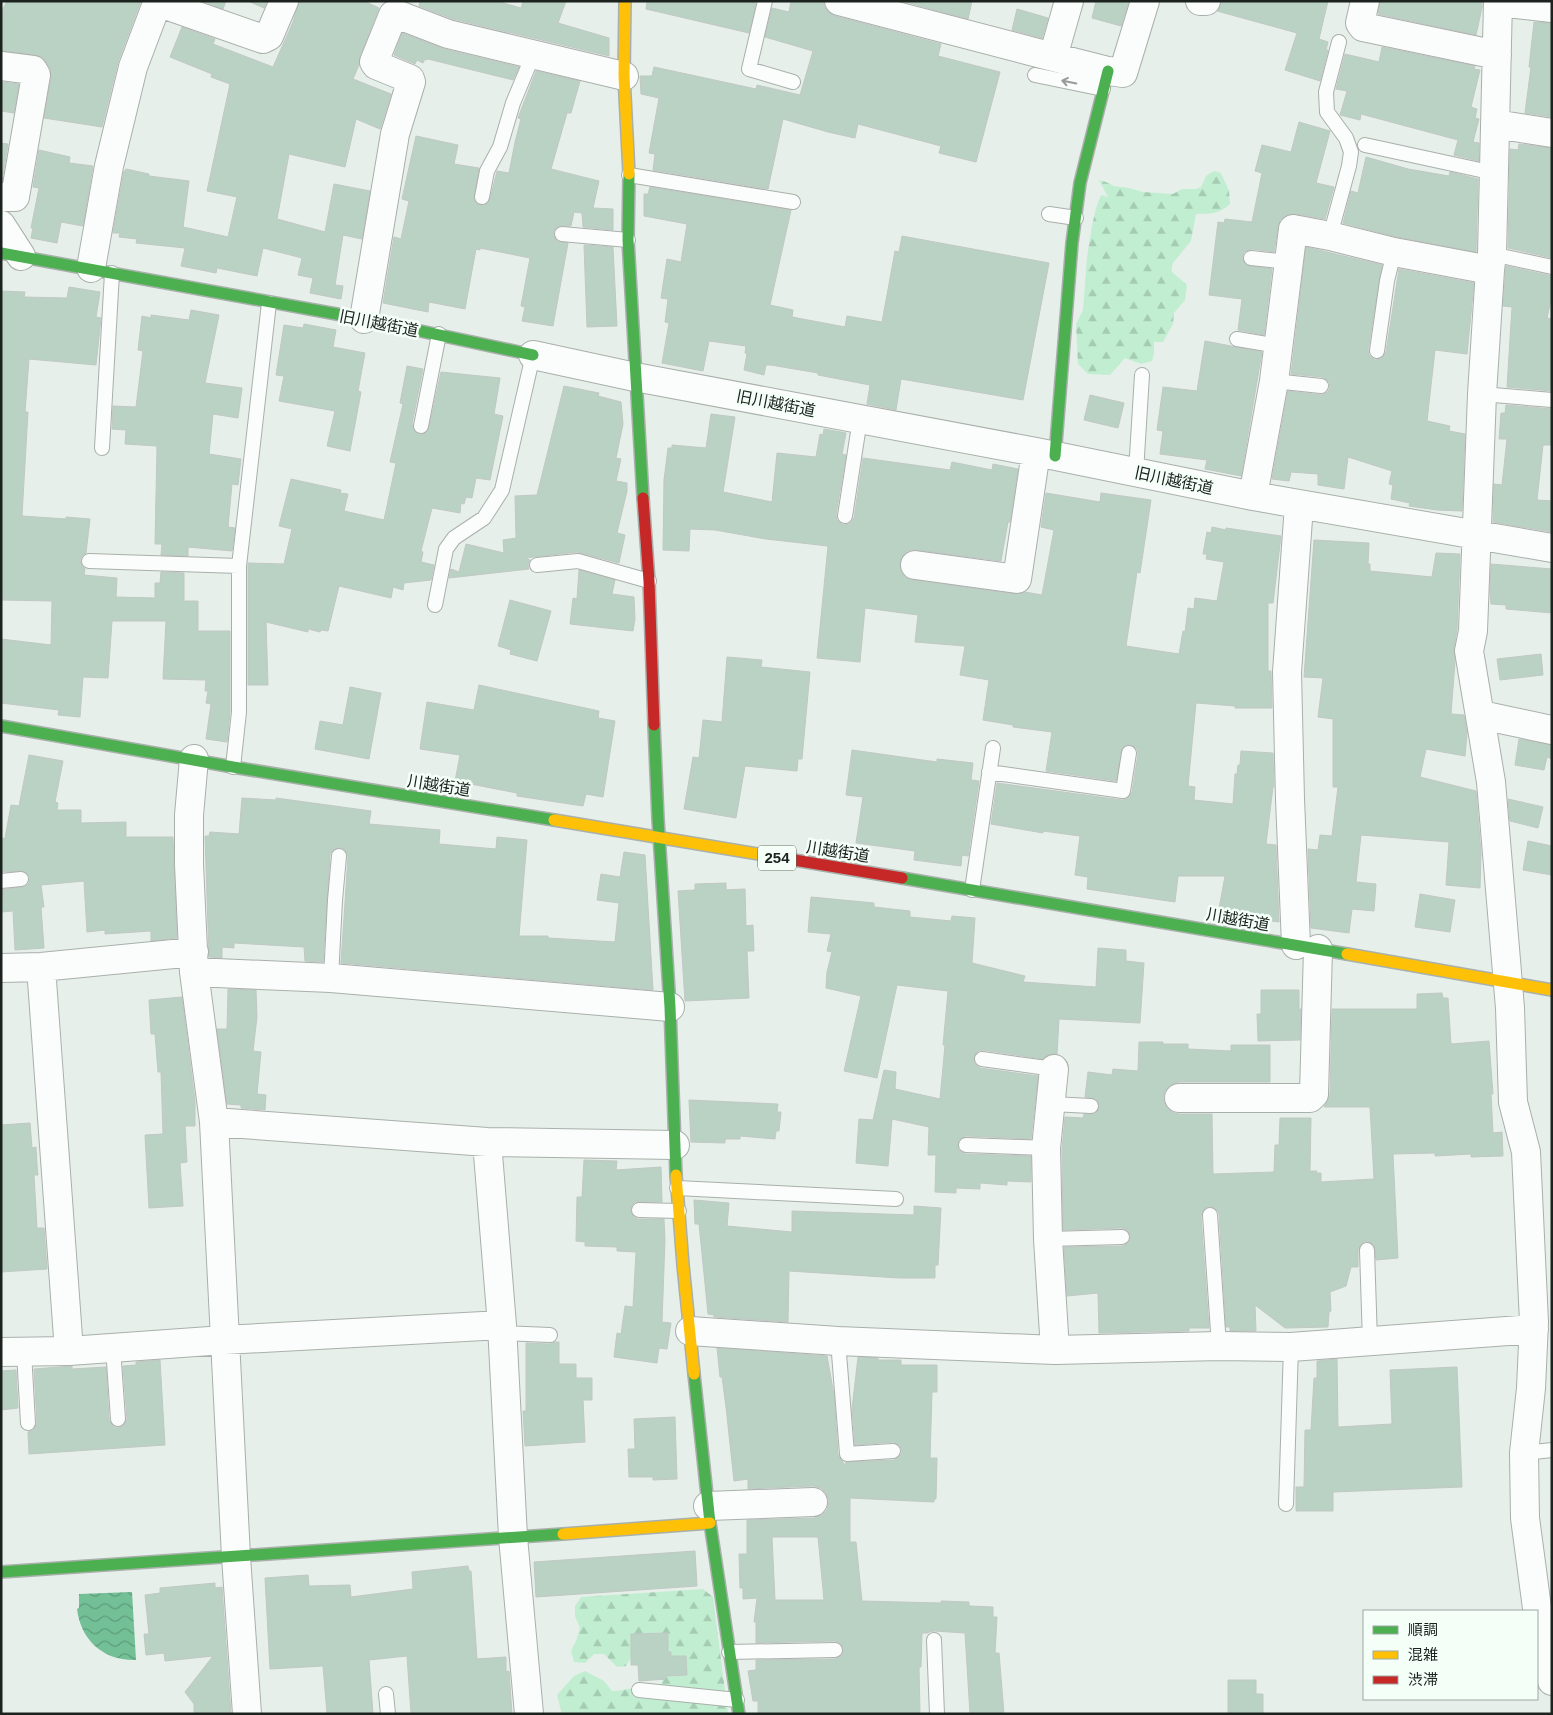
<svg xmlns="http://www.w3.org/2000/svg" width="1553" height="1715" font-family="Helvetica,'Noto Sans JP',sans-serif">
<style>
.forest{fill:url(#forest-firs)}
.water{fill:url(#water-waves)}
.building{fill:#bad2c4;stroke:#c1c8c4;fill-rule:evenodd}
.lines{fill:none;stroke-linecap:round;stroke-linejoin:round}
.lane-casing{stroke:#a9b0ab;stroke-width:16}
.street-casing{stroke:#a9b0ab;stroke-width:30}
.fast-casing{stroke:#a9b0ab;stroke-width:14}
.slow-casing{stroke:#a9b0ab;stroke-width:14}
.jam-casing{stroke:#a9b0ab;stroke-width:14}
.lane{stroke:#fbfdfc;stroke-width:14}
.street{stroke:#fbfdfc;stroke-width:28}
.fast{stroke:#4caf50;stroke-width:11}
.slow{stroke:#ffc107;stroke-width:11}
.jam{stroke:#c62828;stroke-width:11}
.oneway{stroke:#979a98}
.labels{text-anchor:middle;stroke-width:5;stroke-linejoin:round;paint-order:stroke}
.shield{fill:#f4fff8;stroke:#5d645f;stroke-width:1}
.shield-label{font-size:15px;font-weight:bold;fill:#1c221e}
.street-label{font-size:16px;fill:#1c221e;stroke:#f4fff8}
</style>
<defs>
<pattern id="forest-firs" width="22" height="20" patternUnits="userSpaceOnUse" patternTransform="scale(1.25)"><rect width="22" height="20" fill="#c1eed1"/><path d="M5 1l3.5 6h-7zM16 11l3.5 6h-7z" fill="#a5ccb3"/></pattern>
<pattern id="water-waves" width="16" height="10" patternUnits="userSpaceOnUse" patternTransform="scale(1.25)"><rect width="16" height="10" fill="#73c096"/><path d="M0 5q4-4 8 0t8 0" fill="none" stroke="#5e9c7a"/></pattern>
</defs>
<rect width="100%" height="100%" fill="#e6efe9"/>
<path class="forest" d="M1214,171L1221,173L1229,191L1230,204C1219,214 1210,214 1196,214L1191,241L1173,263L1171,271L1187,285L1185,300L1174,313L1173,324L1163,342H1154V354L1152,361L1141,364L1125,358L1110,375L1088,374L1078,364L1076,324L1083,310L1087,257L1092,226L1096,208L1101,195L1108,197L1099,180L1106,182L1114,186L1129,188L1143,192L1173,194L1182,189H1196L1201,187L1206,176Z
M703,1589L713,1597L728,1714H562L557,1695L574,1676L585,1671L604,1681L612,1691C621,1691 628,1689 637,1687C646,1686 653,1687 662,1684L665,1641L641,1640L626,1666L617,1667L604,1654H594L585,1663L574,1662L571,1651L576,1641L580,1628L575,1616V1606L581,1597Z"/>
<path class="water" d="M132,1592L136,1660C104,1661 81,1641 77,1609L79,1608V1594Z"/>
<path class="building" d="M7,1H141L118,62L102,127L44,118L51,78L50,68L46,62L42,57L35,55L1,51V13Z
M202,1H226L223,9Z
M248,1H267L264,8Z
M299,1H364L379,8L360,56L359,65L353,79L391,94L380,129L356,119L345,167L289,154L277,219L325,232L334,184L370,191L362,239L343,235L335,285L343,286L341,299L310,293L313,278L298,275L302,258L263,248L257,276L217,268L216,273L181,266L185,248L136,243L137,239L119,237L120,233H113L124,171H125L126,169L149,174V176L189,181L183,227L228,237L237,197L207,191L230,84L211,77L212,74L170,57L182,27L215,39L213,44L273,67L293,22Z
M420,1H496L521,8L523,1H566L558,23L609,38V56L453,19L419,6Z
M647,1H749L756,3L749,33L646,9Z
M791,1H824V6L828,12L835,16L941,44L938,56L1000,72L976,162L939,153L941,146L858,124L855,138L828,132L783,119L768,189L653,170L655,154L649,153L659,98L641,94L640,76H652L654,67L756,89L757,85L800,95L813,51L765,37L772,8L789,12Z
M902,1H972L968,19Z
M1096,1H1129L1121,26L1092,18Z
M1222,1H1328L1319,39L1328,42L1326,50H1328L1320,81L1285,70L1297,33L1217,11Z
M1380,1H1482V8L1476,35L1378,14Z
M1017,9L1048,18L1042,38L1012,30Z
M1534,22L1552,23V117L1525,113L1531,67H1529Z
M402,33L444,49L519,67L513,80L428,59L427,60L425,59L423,63L417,60L415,64L394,55Z
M1382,47L1475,66L1474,69L1480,70L1471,107L1477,109L1475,118L1479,119L1473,142L1479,143V161L1454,155L1458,140L1361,114L1360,120L1340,115L1347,91L1336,89L1345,54L1379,62Z
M536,71L580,81L571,113H567L551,169L599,181L593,208L613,209V230L583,227L582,213L574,212L571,226H559L555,229L553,234L557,241L568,243L553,326L522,321L525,307L521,306L530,258L480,248V250L476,249L465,309L429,302L428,312L383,303L394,237L401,239L409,201L402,199L416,136L458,145L454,164L479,168L474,199L477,204L485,205L490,199L497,171L509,173L515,142L521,119L518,118Z
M1,82L19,84L14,113L1,111Z
M1299,122L1330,131L1316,183L1334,187L1325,219L1296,214L1287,215L1280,220L1278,227L1274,252L1252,249L1244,252L1242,258L1246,265L1272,269L1264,335L1238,330L1242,299L1209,295L1218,222L1224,223L1225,219L1252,222L1262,173L1255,171L1262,145L1291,152Z
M1,143L8,144L2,181H1Z
M1519,144L1552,148V258L1508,248L1510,149L1518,150Z
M39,150L70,157L69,163L93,166L83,226L61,222L57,243L31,238L33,228H31L39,188L33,187Z
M1366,157L1408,169L1449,176L1450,172L1478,179L1476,252L1397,237L1343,223L1351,191L1358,193Z
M650,187L791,210L770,305L793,310L792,317L845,327L847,316L882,322L895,251L899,252L902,236L1049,263L1023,400L901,379L896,410L867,404L870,385L818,375V373L771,365H766L764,375L744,370L747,354L745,353L746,346L709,341L703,371L662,363L669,323L665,322L668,299L661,298L667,259L681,262L687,224L644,216V194H648Z
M584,245L613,247L617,326L587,327Z
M1306,247L1382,265L1368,350L1369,355L1375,360L1381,359L1386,352L1399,269L1474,283L1467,354L1435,350L1427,421L1450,426L1449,431L1465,434L1462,511L1437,510L1409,506L1410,503L1391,499L1393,485L1389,484L1392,471L1348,457L1344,489L1318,485V474L1291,472L1289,481L1272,479L1288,391L1321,395L1328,392L1330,387L1329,382L1322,377L1291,374Z
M1506,266L1552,276V296L1547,318L1552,319V391L1507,387L1512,307L1503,306Z
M69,287L100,292L96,317L101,318L96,365L29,359L25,412H28L22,516L66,519V517L90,519L86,553L82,556L80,560L82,566L85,569L84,575L117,578L116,597L155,598V583H160L161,572L184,573V601H198V631H230V712L227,742L206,739L211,704L206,703L208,691H205L206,680L163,679L166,621H112L108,678L83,677L80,717L58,715L59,710L1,703V639L51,645L52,601L1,600V291L25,292L24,297L67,298Z
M191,310L219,315L205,383L242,388L238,418L213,414L209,454L241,459L238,485L232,484L228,527L235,528L232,551L188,547V556L161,555L162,544H155L157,446L125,444L126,430L112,429L113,406L136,407L143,351L138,350L142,316L151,318V315L189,320Z
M304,324L336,330L333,347L365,353L358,391L361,392L350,451L327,446L335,411L279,401L284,376L276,375L284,325L303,328Z
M1205,341L1262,352L1241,476L1205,469L1207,460L1160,454L1163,431L1157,430L1163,387L1197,391Z
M407,366L423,369L412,424L415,432L420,435L424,434L429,428L441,372L500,378L494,414L503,416L490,480L476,478L472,498L466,497L464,504L461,503L460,513L432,508L421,551L423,552L421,562L434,565L431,580L404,583L403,590L393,587L391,598L339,586L328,631L321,630L320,632L308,629V632L266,622L268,685H248V563L284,564L292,529L279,526L291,479L341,490L340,493L348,494L344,511L384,520L396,463L390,462L403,404L400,403Z
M564,386L599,393L598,396L621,402L623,424L616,458L621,459L616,481L627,483V491L617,533L625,535L619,563L577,552L525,558L530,560L528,565L529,569L449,578L451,569L459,572L466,544L504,553L503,540L516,538L515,496L537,495Z
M1090,395L1124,403L1118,428L1084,420Z
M1506,405L1552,409V445H1543L1537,500L1552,501V532L1493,522L1494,484L1502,485L1507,439H1499L1501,413H1505Z
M711,414L735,417L723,492L772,502L777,453L816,457L820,434L823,435L824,429L846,433L842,454L846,455L836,515L837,520L843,525L849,524L854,518L863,458L950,470L952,462L992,470L993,464L1018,469L1010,522H1008L1001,561L917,550H910L903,555L900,563L901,571L905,577L913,580L1015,594L1025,592L1042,595L1054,530L1041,527L1046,493L1100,502L1101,493L1151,500L1140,573L1137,572L1126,646L1179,654L1183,631L1185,632L1188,608L1194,609L1195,598L1217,601L1224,562L1206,559L1207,554H1203L1207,532L1211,533L1212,527L1226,530V528L1281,536L1273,603H1268V671H1271L1272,708H1235V706L1196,703L1188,786L1195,787L1194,800L1233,804L1235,774H1237L1238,765H1240L1241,751L1273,753L1274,787H1273L1266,844L1276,845L1279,922L1218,914L1225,876H1178L1175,902L1087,889L1088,877L1075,875L1080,836L1043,831V833L991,824L997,783L1122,800L1127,799L1132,792L1138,754L1137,749L1130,744L1122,748L1116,781L1046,771L1052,732L1013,727V725L983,720L989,680L960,675L965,646L915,642L918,615L865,608L860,662L817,658L828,546L766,539L715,530L690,529L689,551L663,550L664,480L668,448H672V445L706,448Z
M1314,540L1369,543L1368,564H1370V571L1432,577L1436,553L1460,554L1457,629L1454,648L1455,662L1451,714L1464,715L1467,733L1465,756L1426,749L1420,777L1476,791L1481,853L1480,888L1446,885L1449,842L1361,835L1356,882L1376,884L1374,911L1352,909L1349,933L1311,928L1308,849L1318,850L1320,835L1332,836L1338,787H1333V719L1318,717L1323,678L1304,677Z
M1491,564L1552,569V613L1506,609V605L1491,604L1490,592Z
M579,570L615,580L612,594L634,597L635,619L633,631L570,624L573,598L577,599Z
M510,600L551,611L537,661L510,654L511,650L498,646Z
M1541,654L1543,675L1500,680L1497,659Z
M727,657L762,660L761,667L810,672L802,759H798L797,771L745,766L736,818L684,809L693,757L699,758L703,720L722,722Z
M479,685L599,711L598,718L615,721L603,797L586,794L583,806L517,796V793L455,781L460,755L420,749L427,702L474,710Z
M350,687L381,693L369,759L315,749L320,721L343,725Z
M1519,739L1552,745V759L1547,757L1544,770L1515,765Z
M852,750L937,762V759L973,763L971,780L979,781L968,856L962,855L961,866L914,860L915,851L856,843L863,797L846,795Z
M29,755L63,761L55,802L58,803L57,810H81V823L126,822V837H173L177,938L151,941V931L105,934V930L87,932L84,881L41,885L44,907H41L44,948L15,950L13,911L1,912V890L26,886L29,883L30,878L24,871L1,872V839L5,838L11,805L19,806Z
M242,798L276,800V798L371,811L369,824L440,830L439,844L496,849L497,837L527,840L519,936H548V938L615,942L619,903L597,900L601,874L620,877L624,852L645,855L653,990L341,963L348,857L344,849L339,847L332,851L330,855L323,962L305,961L304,947L234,943V948L222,947V958L209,957L205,836H209L210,832L239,834Z
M1508,799L1543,807L1538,828L1510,821Z
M1528,841L1552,846V875L1523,870Z
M726,883V890L745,889L746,926L753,925L754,951H747L749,998L685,1001L678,891L695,890V884Z
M1420,894L1455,900L1450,932L1415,927Z
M811,897L874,903V907L910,911V917L951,921L952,916L975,918L972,963L1025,976L1023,982L1096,987L1098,948L1126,950V961L1144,963L1140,1023L1059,1019L1057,1054L1048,1055L1043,1059L983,1050L978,1051L975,1054L974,1063L980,1068L1038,1076L1031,1139L966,1136L959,1140L958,1149L961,1152L966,1154L1031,1156V1182L1007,1181V1185L980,1183V1189L956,1188V1193L935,1192L936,1155H928L929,1127L892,1119L888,1166L856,1163L859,1119L873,1120L884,1070L896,1072L895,1089L940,1099L945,1045H943L948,991L897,985L877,1078L844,1071L861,996L826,988L827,972L832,952L827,951L831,934L808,932Z
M228,989L256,990L257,1017L253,1051L261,1052L257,1094L266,1095L265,1110L241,1108V1105L227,1104L217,1029H227Z
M1261,990H1299V1009H1301L1300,1040L1258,1041L1257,1014H1261Z
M1442,993L1443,998H1448L1451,1044L1489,1041L1493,1094H1491L1493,1133L1502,1132L1503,1156L1471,1157V1154L1435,1156V1153L1393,1154L1398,1258L1376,1260L1374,1245L1367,1241L1362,1243L1358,1250V1267H1351L1346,1286L1330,1292L1331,1311L1329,1312L1328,1327L1285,1328L1255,1305L1256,1331H1230V1327H1226L1219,1214L1217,1210L1210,1206L1205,1208L1201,1216L1209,1328H1189V1331L1099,1333L1098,1293L1067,1296L1064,1247L1123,1246L1129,1242L1131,1236L1127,1230L1122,1228L1063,1230L1062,1149L1065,1117L1083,1118L1084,1114H1095L1100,1107L1096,1099L1085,1097L1088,1072L1112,1075L1113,1069L1138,1071L1139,1042H1163V1044H1188V1049L1231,1051V1045H1270V1082H1179L1171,1085L1165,1091L1163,1098L1165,1105L1172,1112L1179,1114H1212L1213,1174L1274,1172L1275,1145H1279L1280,1118H1311L1310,1171H1317L1316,1173H1321V1182L1374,1179L1370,1107H1324L1330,1094L1332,1009H1417V994Z
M182,997L195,1101V1126H185L187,1162L180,1163L183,1206L149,1208L145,1135L163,1134L161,1072H158L155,1034H151L149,1000Z
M689,1100L778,1104L777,1112H781L779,1131H776L775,1139L740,1136V1139H725V1143L691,1142Z
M30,1123L32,1148L36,1147L37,1165L38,1175H34L37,1228H44L47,1269L1,1272V1125Z
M584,1160L617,1161L616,1170L661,1167L662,1202H635L632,1205L630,1210L634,1217L638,1219H664L665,1240L662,1322L671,1323L667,1349L659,1348L657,1363L614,1357L617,1333L621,1334L625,1306L633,1307L636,1252L617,1251V1247L585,1246V1242L576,1241L577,1197H582Z
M694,1200L729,1203L727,1226L792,1232V1211L914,1215V1206L941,1208L938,1265H935V1278H899L789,1271L788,1322L714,1317V1315L708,1314L699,1224H695Z
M555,1342H559V1364H576V1378H592V1400H583L585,1442L525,1446L523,1411H526V1343L550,1344Z
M717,1348L827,1356L834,1395L838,1455L845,1465L846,1462L894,1460L901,1455L902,1451L900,1446L893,1442L855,1445L852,1409L858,1357L878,1358V1360H901V1365H937V1392H932L930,1458H937L936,1499H934V1502L850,1498V1542H856L862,1601L941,1603V1601L969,1602V1606L993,1607V1617H997L995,1653H999L1004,1714H970L965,1633L934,1631L929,1632L928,1633H922L921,1667H919L920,1714H758V1701H753L748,1671L756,1670V1660L835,1659L842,1655L844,1649L840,1643L835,1641L756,1643V1622H754L757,1598L743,1599V1588H740L739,1554H747V1520L814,1518L822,1515L827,1510L829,1501L826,1493L821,1488L813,1486L748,1489V1479L734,1481L726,1407L722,1377H720ZM772,1537H818L824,1600H775Z
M1337,1359L1338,1427L1392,1424L1390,1370L1457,1367L1462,1487L1333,1492V1511H1296V1487H1304L1305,1430H1311L1314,1378H1317V1361Z
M160,1360L165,1445L29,1454L28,1432L33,1430L37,1423L34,1369L72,1366V1369L106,1367L109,1420L114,1427L118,1428L123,1426L127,1419L123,1366L136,1365V1362Z
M16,1370L18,1408L1,1410V1371Z
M675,1417L677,1479L653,1480V1477H629L628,1449H635L634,1419Z
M695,1551L697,1586L536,1597L534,1562Z
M468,1566L469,1571H471L477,1659L506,1657V1672L509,1671L512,1714H411L407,1656L369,1660L373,1714H327L323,1666L270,1669L265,1578L308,1575L309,1586L350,1585L351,1597L413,1589L412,1572Z
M215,1583V1588L222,1587L231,1714H194V1704L185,1692L213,1656L165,1661L164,1653L146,1655L144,1634H149L145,1595L160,1593V1588Z
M668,1633V1652H671V1656H686L687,1675L666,1676V1679L639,1681L638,1665H631V1634Z
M1228,1680H1256V1694H1263V1714H1228Z"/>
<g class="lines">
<g class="lane-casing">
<path id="lane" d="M765,1L749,69L793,82
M1035,75L1103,89
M1365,145L1494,173
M629,175L793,202
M482,197L487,171L500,147L513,103L533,55
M1049,214L1076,218
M562,234L628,240
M1330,236L1349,166L1351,152L1346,138L1327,112L1326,92L1339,42
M1492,254L1552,267
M1251,258L1288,262
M1237,339L1278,346
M1377,351L1387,281L1394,252
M1274,381L1321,386
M1482,394L1552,400
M421,426L439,334
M102,448L112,273
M1136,472L1142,375
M845,516L860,419
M89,561L239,566V712L233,767
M537,565L578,561L649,581
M239,566L269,303
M435,605L446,549L454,538L484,518L502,490L533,355
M989,772L1123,791L1129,753
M1,881L21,879
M972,890L993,748
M331,978L335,900L339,856
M982,1059L1054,1069
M1052,1104L1091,1106
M966,1145L1046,1148
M677,1188L896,1199
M639,1210L679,1211
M1210,1215L1219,1346
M1048,1239L1122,1237
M1367,1250L1370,1341
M503,1333L550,1335
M838,1341L847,1454L893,1451
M113,1348L118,1419
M24,1352L28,1423
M1524,1453L1552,1450
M1286,1504L1291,1347
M934,1640L937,1714
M729,1652L835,1650
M639,1690L737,1700
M386,1694L388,1714"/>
</g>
<g class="street-casing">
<path id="street" d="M839,1L1053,57L1069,1
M1200,1H1206
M1365,1L1360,23L1363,27L1497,55
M1498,1L1492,254L1490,270L1482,394L1473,631L1469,651L1491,782L1510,1008L1513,1102L1526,1152L1534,1322L1531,1388L1524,1453L1525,1518L1541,1638L1552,1681
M1498,2L1552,8
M1053,57L1108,71L1123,73L1145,1
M1,66L33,70L36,75L15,197H1
M1495,124L1552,133
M1,225L21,256
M91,268L109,166L133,67L156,6L160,3L263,39L269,36L284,1
M364,319L395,134L411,82L410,79L376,65L374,62L393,15L396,14L448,34L624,76
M533,355L635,377L1036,452L1253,496L1552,548
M1253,496L1274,381L1293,229L1330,236L1394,252L1490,270
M915,565L1017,579L1036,452
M1481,715L1552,730
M194,759L189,815V864L194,972L214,1122L236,1557L247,1714
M1296,945L1290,799L1287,672L1299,505
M41,967L69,1351
M1,968L41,967L194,952
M194,972L331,978L670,1007
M1054,1069L1046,1148L1048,1239L1055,1350
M1179,1098H1310L1314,1094L1318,949
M214,1122L487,1142L675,1145
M487,1142L502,1325L513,1537L529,1714
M690,1331L838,1341L1055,1350L1219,1346L1291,1347L1534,1329
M1,1352L69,1351L224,1340L502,1325
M708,1506L813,1502"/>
</g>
<g class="fast-casing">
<path id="fast" d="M629,174L628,240L643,498
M1,253L364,319L533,355
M1055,456L1072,243L1080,183L1108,71
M654,725L658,819L670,1007L676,1175
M1,726L233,767L554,820
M902,878L1347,954
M694,1374L710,1523L739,1714
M1,1572L563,1534"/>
</g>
<g class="slow-casing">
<path id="slow" d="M625,1L624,76L629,174
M554,820L788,859
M1347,954L1552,990
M676,1175L683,1265L694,1374
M563,1534L710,1523"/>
</g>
<g class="jam-casing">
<path id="jam" d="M643,498L649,581L654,725
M788,859L902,878"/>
</g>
<use href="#lane" class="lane"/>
<use href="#street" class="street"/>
<use href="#fast" class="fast"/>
<use href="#slow" class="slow"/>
<use href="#jam" class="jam"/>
</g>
<defs><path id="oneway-shaft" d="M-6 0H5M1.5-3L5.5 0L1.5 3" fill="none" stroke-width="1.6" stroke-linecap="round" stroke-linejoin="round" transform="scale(1.25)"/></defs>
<use class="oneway" href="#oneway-shaft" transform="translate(1069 82) rotate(-168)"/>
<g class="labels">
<rect class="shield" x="758" y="845.5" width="38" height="25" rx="4"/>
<g class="shield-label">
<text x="777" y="863">254</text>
</g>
<g class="street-label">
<text transform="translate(379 323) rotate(11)" y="6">旧川越街道</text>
<text transform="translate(776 403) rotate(11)" y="6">旧川越街道</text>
<text transform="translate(1174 480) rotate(12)" y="6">旧川越街道</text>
<text transform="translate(439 785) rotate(9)" y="6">川越街道</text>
<text transform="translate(838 851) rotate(9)" y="6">川越街道</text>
<text transform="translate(1238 919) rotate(10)" y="6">川越街道</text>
</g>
</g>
<rect width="1553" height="1715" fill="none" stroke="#1c221e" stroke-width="5"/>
<rect x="1363" y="1610" width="175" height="90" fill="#f4fff8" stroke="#9ea7a1"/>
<rect x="1373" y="1626" width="25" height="8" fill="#4caf50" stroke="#9ea7a1"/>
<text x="1408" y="1635" font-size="15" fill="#1c221e">順調</text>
<rect x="1373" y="1651" width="25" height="8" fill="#ffc107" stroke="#9ea7a1"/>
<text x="1408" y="1660" font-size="15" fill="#1c221e">混雑</text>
<rect x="1373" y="1676" width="25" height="8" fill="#c62828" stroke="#9ea7a1"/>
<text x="1408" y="1685" font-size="15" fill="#1c221e">渋滞</text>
</svg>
